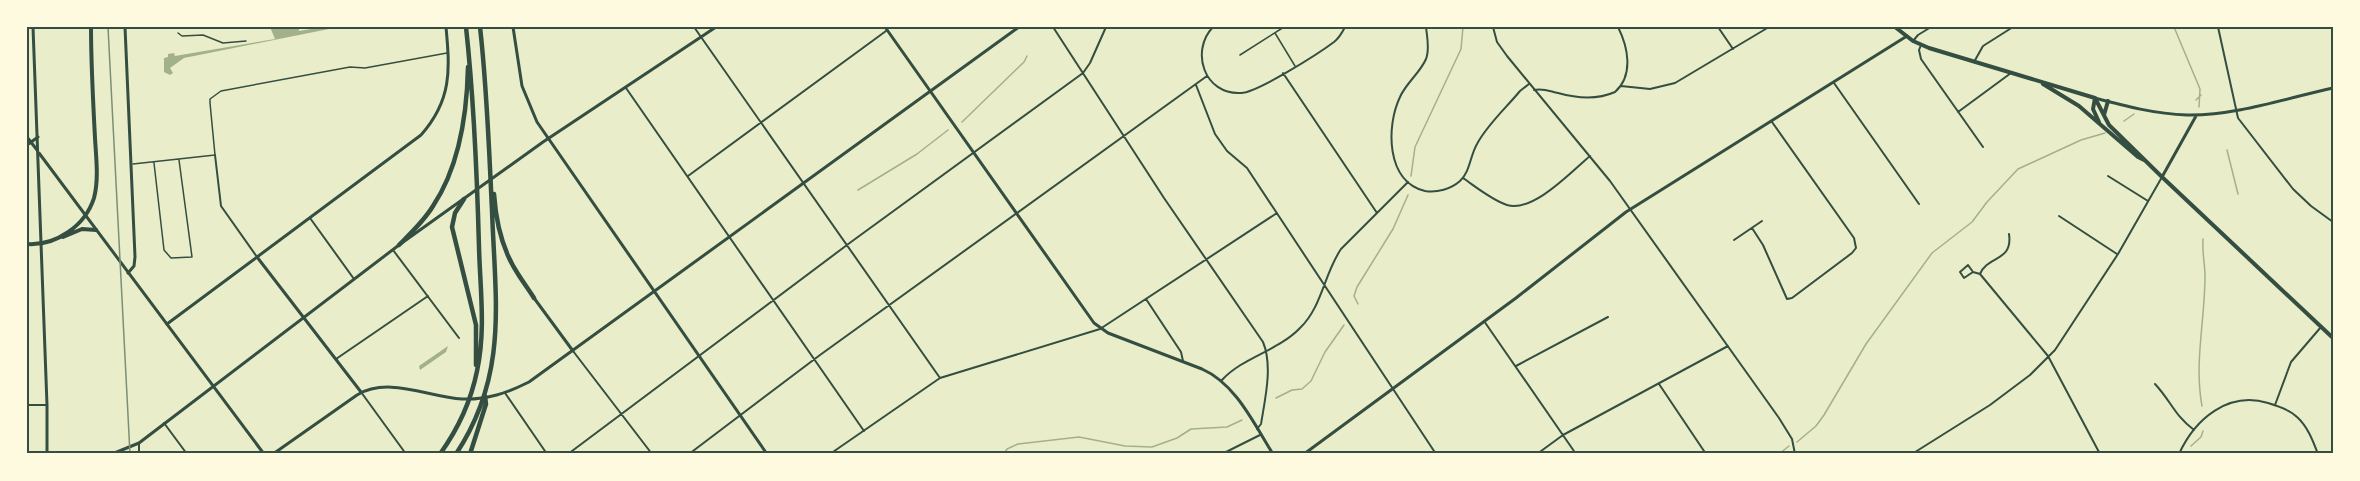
<svg xmlns="http://www.w3.org/2000/svg" width="2360" height="481" font-family="'Noto Sans',sans-serif">
<style>
.water{fill:#a3b18a}
.lines{fill:none;stroke-linecap:round;stroke-linejoin:round}
.stream{stroke:#a3b18a;stroke-width:1.5}
.service{stroke:#344e41;stroke-width:1.5}
.pedestrian{stroke:#344e41;stroke-width:1.5}
.minor{stroke:#344e41;stroke-width:2}
.tertiary{stroke:#344e41;stroke-width:3}
.secondary{stroke:#344e41;stroke-width:3}
.primary{stroke:#344e41;stroke-width:4}
.motorway{stroke:#344e41;stroke-width:4.5}
.rail{stroke:#7c8e77;stroke-width:1.5}
.neatline{fill:none;stroke:#344e41;stroke-width:2}
</style>
<rect width="100%" height="100%" fill="#e9edc9"/>
<path class="water" d="M270,27H299V31L323,27H339L184,58L170,68L173,73L170,75L164,72V58L168,57V54L174,53L175,56L275,39Z
M448,346L446,352L420,370L419,366Z"/>
<g class="lines">
<path class="stream" d="M2174,27L2200,89L2199,107
M2196,100L2201,95
M2124,121L2134,114
M962,122L1024,62L1027,56
M2227,150L2238,194
M1411,176L1415,147L1461,49L1463,27
M858,190L917,154L948,130
M1358,304L1354,296L1357,287L1393,229L1408,195
M1276,398L1292,390L1302,389L1311,381L1325,352L1344,325
M2202,406C2194,363 2205,320 2205,276C2205,264 2202,253 2203,239
M1797,442L1816,426L1824,415L1866,344L1932,253L1972,222L1987,202L2018,169L2081,140L2105,133
M2191,446L2201,437L2203,431
M1004,454L1007,449L1018,444L1079,437L1125,446L1152,447L1177,438L1191,429L1227,427L1242,420
M1779,454L1789,446"/>
<path class="service" d="M1275,33L1295,66
M1240,55L1284,27
M154,163L164,250L171,258L192,257L179,160
M133,164L215,155L210,103V99L221,91L350,67L365,68L447,53"/>
<path class="pedestrian" d="M178,33L182,36L203,35L223,43L246,41"/>
<path class="minor" d="M694,27L940,378
M1053,27L1164,198L1263,342C1273,366 1265,399 1261,424L1257,429
M1213,27C1190,51 1204,95 1241,93C1258,92 1318,54 1334,42C1339,38 1342,33 1345,27
M1426,27C1427,37 1430,49 1426,59C1420,73 1406,83 1400,97C1386,126 1386,182 1425,191C1437,193 1451,189 1460,181C1470,172 1470,156 1477,144C1487,125 1506,108 1520,91L1529,84
M1493,27L1497,42L1507,56L1610,181L1779,418L1792,439L1795,454
M1718,27L1733,49
M2218,27L2238,118L2293,189L2311,206L2333,222
M1913,41L1918,35L1931,27
M1921,45L1919,50L1921,59L1983,147
M1974,62L1983,46L2013,27
M1283,73L1377,213
M1834,83L1919,204
M1196,85L1215,134L1227,151L1247,168L1436,454
M1621,86L1650,89L1675,83L1769,27
M626,88L864,431
M1534,90C1543,88 1549,91 1558,93C1576,98 1597,100 1615,92C1634,75 1628,47 1618,27
M1958,112L2011,73
M215,155L221,206L257,257
M688,176L886,31
M2108,176L2148,201
M1463,178C1476,187 1492,200 1507,205C1533,213 1571,172 1590,156
M2059,216L2117,254
M310,218L354,279
M1752,228L1763,245L1787,299L1792,298L1852,253L1856,248L1854,238L1772,122
M1734,240L1762,221
M393,250L459,338
M1973,272L1964,278L1960,272L1968,265L1973,272L1980,274L2048,356L2100,454
M1980,274C1988,255 2013,262 2009,234
M1146,299L1181,352L1183,361
M1484,321L1576,454
M573,351L652,454
M336,359L428,296
M1516,366L1608,317
M1222,380C1243,357 1278,351 1300,328C1322,307 1324,274 1341,249L1408,182
M1659,384L1706,454
M2155,384C2171,401 2174,415 2194,430
M361,392L406,454
M505,393L547,454
M27,405H47
M2275,405L2291,362L2321,327
M164,423L187,454
M139,443V454
M568,454L851,242L1083,73L1090,63L1106,27
M689,454L820,355L1207,76
M830,454L940,378L1100,329L1277,213
M1222,454L1260,435
M1537,454L1563,435L1728,346
M1912,454L1990,405L2030,375L2055,350L2118,254L2162,177
M2179,454C2195,419 2228,391 2268,403C2278,406 2290,410 2297,417C2308,427 2313,441 2318,454"/>
<path class="tertiary" d="M125,27L135,257L134,266L128,273
M513,27L522,86L537,122L767,454
M885,27L1094,323L1108,333L1202,369C1236,384 1254,424 1273,454
M2095,98C2125,106 2155,114 2187,115C2234,116 2287,98 2333,88
M27,137L37,150
M27,145L38,137
M2162,177L2196,116
M257,257L361,392
M167,324L421,135C452,100 450,70 446,27
M1304,454L1516,298L1626,212L1907,36"/>
<path class="secondary" d="M33,27L47,405V454
M39,153L264,454
M534,298L573,351
M112,454L139,443L399,245L543,142L716,27
M273,454L357,395C388,376 428,397 462,399C487,400 507,393 529,382L1019,27"/>
<path class="primary" d="M1895,27L1913,41L1929,48L2095,98
M2043,84L2079,106L2138,157L2144,160
M2095,98L2109,125L2162,177L2333,338
M2095,98L2093,109L2099,122
M2104,115L2108,101
M63,237L82,229L96,230
M27,244C56,246 85,226 94,198C99,179 96,157 95,138C93,101 91,64 91,27"/>
<path class="motorway" d="M494,194C496,223 502,250 518,274C523,282 529,290 534,298
M464,199L455,213L452,227L476,325V365
M399,245C411,233 424,221 433,206C459,167 467,114 468,67
M440,454C458,429 471,401 477,371C486,330 480,288 479,247C477,173 474,100 466,27
M456,454C509,374 495,300 492,210C489,149 487,88 480,27
M470,454L486,404L485,396"/>
<path class="rail" d="M108,27L130,454"/>
</g>
<rect width="2360" height="481" fill="none" stroke="#fefae0" stroke-width="57"/>
<rect x="28" y="28" width="2304" height="424" class="neatline"/>
</svg>
